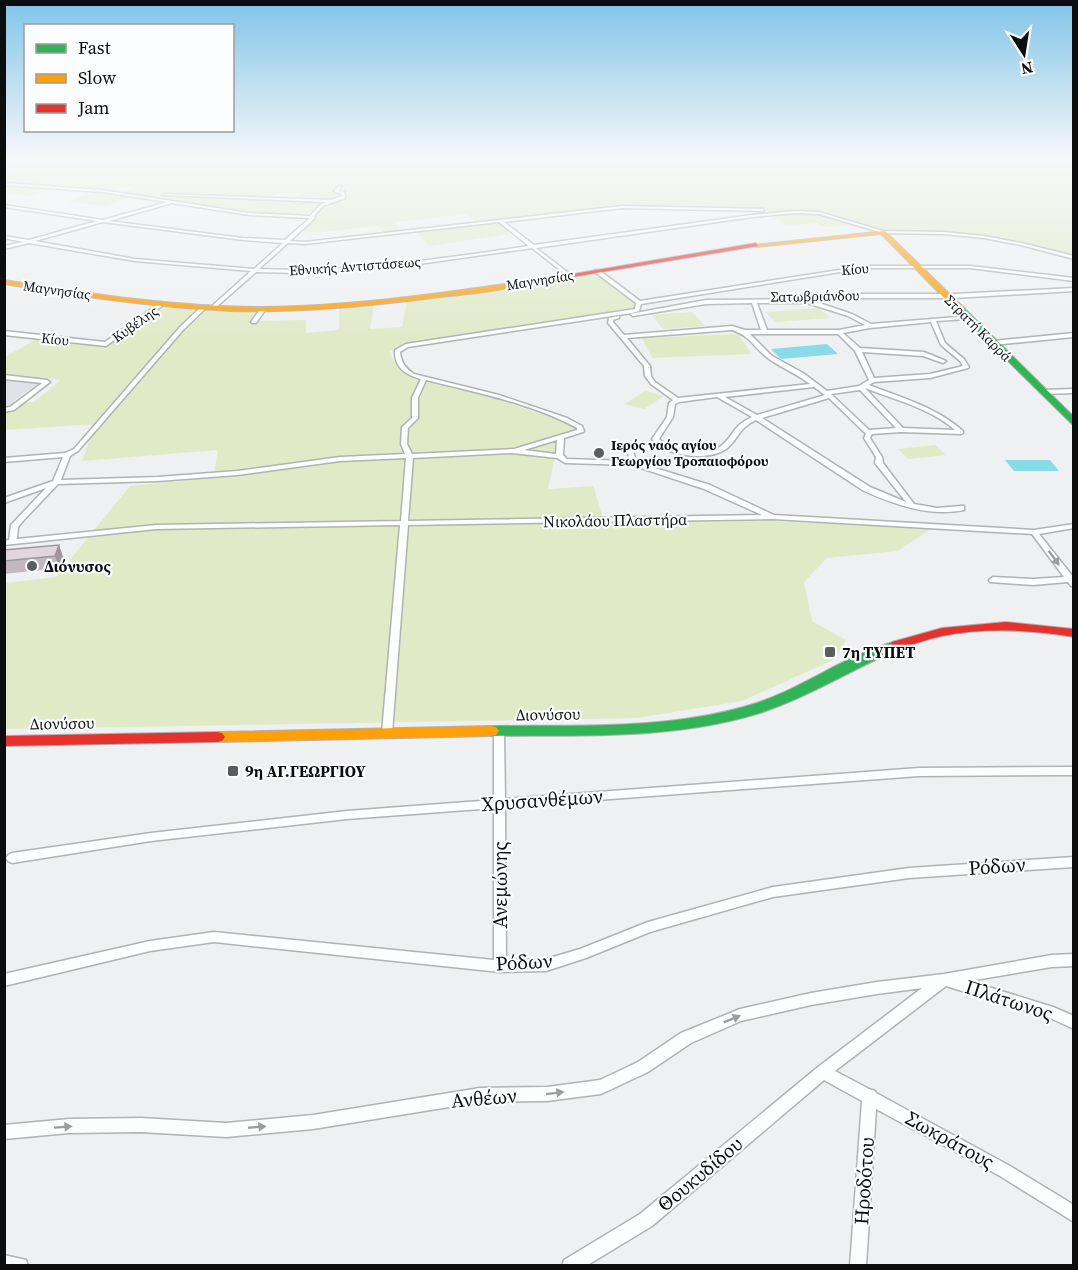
<svg xmlns="http://www.w3.org/2000/svg" width="1078" height="1270" font-family="'Source Serif 4',serif">
<style>
.built{fill:#dde3e8}
.green{fill:#e0eac7}
.water{fill:#88dce7}
.lines{fill:none;stroke-linecap:round;stroke-linejoin:round}
.street-casing{stroke:#b0b2b3;stroke-width:3}
.fast-casing{stroke:#b0b2b3;stroke-width:2}
.slow-casing{stroke:#b0b2b3;stroke-width:2}
.jam-casing{stroke:#b0b2b3;stroke-width:2}
.street{fill:#fcfdfd;fill-rule:evenodd}
.fast{fill:#30b455;fill-rule:evenodd}
.slow{fill:#ff9f0a;fill-rule:evenodd}
.jam{fill:#e5322d;fill-rule:evenodd}
.wall{fill:#c1b9bd}
.shaded-wall{fill:#9d969a}
.building{fill:#e0d7dc;stroke:#9d969a;stroke-width:1.5}
.oneway{fill:#9c9d9d}
.poi-dot{fill:#5b5c5e;stroke:#fbfdff;stroke-width:2}
.labels{text-anchor:middle;stroke-width:4.5;stroke-linejoin:round;paint-order:stroke}
.far-street-label{font-size:14px;fill:#0c0d0e;stroke:#fbfdff}
.far-poi-label{font-size:14px;font-weight:bold;fill:#0c0d0e;stroke:#fbfdff;text-anchor:start}
.street-label{font-size:16px;fill:#0c0d0e;stroke:#fbfdff}
.poi-label{font-size:16px;font-weight:bold;fill:#0c0d0e;stroke:#fbfdff;text-anchor:start}
.near-street-label{font-size:20px;fill:#0c0d0e;stroke:#fbfdff}
</style>
<rect width="100%" height="100%" fill="#eef0f2"/>
<path class="built" d="M4,379L39,383L13,401L17,402L5,408Z"/>
<path class="green" d="M4,161H320L270,162L286,164L336,161H1073V257L1027,244L971,235L880,231L861,225L826,227L817,223L788,225L759,209L629,206L497,220L510,234L430,246L416,232L478,224L466,214L394,222L403,231L386,234L378,226L320,232L301,231C312,221 319,208 333,202L295,199L300,194L278,193L271,199L321,202L322,204L304,216L239,212L137,196L103,206L67,201L97,191L121,194L134,187L109,186L102,190L59,187L31,196L5,194Z
M596,273L634,301L636,306L635,309L409,345L395,347L389,353L403,373L416,379L477,392L573,425L579,430L559,437L548,489L593,486L605,523L770,521L932,528L898,551L827,558L804,582L812,621L846,640L835,659L742,701L637,718L5,729V583L56,577L130,486L213,478L218,450L82,461L95,424L5,430V409H9L18,402H34L61,380L5,374V357L37,339L108,346L165,305L257,310L252,321L306,320V333L339,330V308L374,305L370,329L402,327L407,301Z
M819,308L830,318L776,322L765,312Z
M692,312L705,326L663,329L652,315Z
M738,334L752,354L652,358L642,338Z
M645,391L664,396L644,409L625,404Z
M935,445L946,455L908,459L898,449Z"/>
<path class="water" d="M827,344L838,354L781,359L771,349Z
M1005,460H1050L1059,471H1014Z"/>
<g class="lines">
<g class="street-casing">
<path id="street" d="M4,183L102,190L249,213L310,216L321,204L326,202L162,195L164,194L331,200L342,196L341,194L334,191L339,186H341L339,191L344,192L345,198L323,206L314,216L315,218L290,241L305,242L622,206L763,209L764,211L622,208L504,222L534,245L752,215L795,211L819,212L883,231L943,232L984,236L1021,243L1074,256V259L1021,245L984,238L943,234L883,233L819,214L795,213L752,217L536,248L571,275V277H569L532,248L419,264L298,273L256,272L214,309L212,308V306L251,271L135,261L29,243L4,249V246L23,242L4,238V236L29,240L97,221L4,207V205L103,220L167,202L102,192L4,185ZM172,203L249,215L310,218L285,240L243,238L109,221ZM103,222L243,240L283,243L254,269L135,259L35,241ZM499,222L529,246C440,259 349,273 259,269L288,243L305,244Z
M865,266H970L1074,278V281L970,268H865L641,304L639,311L632,313L408,347L400,352C401,362 405,368 414,374L499,395L567,418L582,426L584,431L583,432L564,438L563,455L567,459L629,461L628,451L629,450H633L636,462L710,485L774,515L1034,530L1074,524V528L1039,534L1074,578V586H1071L1068,582L1033,585L990,582L989,580L993,577L1033,579L1064,577L1032,534L773,519L408,525L392,733L391,735H383L382,733L400,525L156,529L4,545V541L9,540L11,525L46,488L4,503V498L53,481L63,457L4,462V458L65,453L74,449L180,327L202,306L207,307L184,329L78,451L70,456L61,480L158,477L237,471L340,457L405,454L401,444L402,427L412,418V398L421,379C405,375 394,367 395,350L406,344L635,309L636,303L595,272V270H599L640,301ZM426,380C475,392 533,404 577,428V430L514,449L412,454L407,444L408,428L418,418V398ZM557,440L556,454L524,450ZM512,453L557,458L565,463L632,465L704,489L762,515L408,521L413,458ZM406,458L401,521L156,525L17,539L18,527L22,522L58,484L158,481L237,475L340,461Z
M1074,288V291L954,298H803L800,296L803,294H954Z
M807,299L852,314L871,324L969,316V318L967,319L936,321L945,343L964,359L969,367L968,368L930,378L874,382L869,385C902,398 936,407 963,431V433L961,434L901,432L872,434L870,438L882,457L883,463L914,504L937,508L961,506H964V510C929,517 896,505 864,491L756,420C737,429 739,439 726,449C707,462 666,456 652,439L667,417L669,403L673,400L651,384L645,376L644,366L608,323L609,318L619,316V318L613,320V322L624,335L732,326L745,330H761L752,303L706,304L633,316L630,314L706,300ZM757,303H807L848,316L865,325L839,330H767ZM931,322L941,345L960,361L963,366L930,374L874,378L862,352L923,356L943,363L946,361L924,352L860,348L843,333L870,328ZM732,330C751,336 754,348 769,359C782,368 797,374 810,384L678,398L655,382L651,376L650,366L627,338ZM750,334H838L855,351L869,380L859,386L827,391L803,373L772,356ZM814,387L825,395L757,415L725,397ZM865,388C895,400 930,408 955,430L903,428ZM860,390L896,428L869,430L831,394ZM717,397L752,417C732,426 734,436 721,446C706,457 671,452 659,439L673,417L675,404L679,402ZM829,398L866,434L864,438L876,457L875,463L906,502L870,487L762,418Z
M161,302L166,303L106,346L4,335V331L105,342Z
M261,308L266,309L256,323H252L251,322Z
M1074,333V337L993,345L990,343L993,341Z
M4,375L47,380L50,382L14,410L4,412V408L10,407L42,383L4,379Z
M1074,389V393L1043,394L1040,392L1043,390Z
M499,728L503,729L504,731L505,799L919,768L1074,767V775L919,776L505,807L506,960L546,959L580,949L648,922L773,887L909,868L1074,857V867L909,878L773,897L650,932L586,958L546,971L500,972L214,942L150,951L4,986V974L150,941L214,932L494,960V808L347,819L151,841L12,863L8,861L6,858L8,855L12,853L151,833L347,811L494,800V731L495,729Z
M1074,954V966L1052,967L969,981L1053,1007L1074,1016V1029L1050,1018L946,986L835,1071L869,1089L875,1091L876,1093L1010,1166L1074,1205V1222L1000,1176L876,1109L866,1266H850L862,1101L824,1080L652,1226L586,1266H562L564,1260L640,1214L818,1067L922,988L877,994L811,1005L741,1021L691,1043L648,1072L601,1094L547,1101L480,1102L313,1129L226,1137L141,1132L69,1133L4,1139V1125L69,1119L141,1118L226,1123L313,1115L480,1088L547,1087L600,1080L638,1062L681,1033L740,1009L811,993L877,982L944,974L1052,955Z
M4,1255L26,1260L28,1266H4Z"/>
</g>
<g class="fast-casing">
<path id="fast" d="M957,307H963L1074,417V426L957,311Z
M897,641L902,642L904,645L902,648C854,668 809,697 760,713C673,740 581,735 491,736L486,735L483,731L486,727L491,726C577,725 667,730 750,705C802,690 845,654 897,641Z"/>
</g>
<g class="slow-casing">
<path id="slow" d="M885,231L963,307V311H957L881,234L756,247L753,245Z
M4,280C90,294 176,307 263,307C346,306 429,295 512,283L516,285C503,292 457,295 440,297C370,306 301,313 231,311C155,308 79,296 4,284Z
M491,726L496,727L499,731L496,735L491,736L217,742L212,741L209,737L212,733L217,732Z"/>
</g>
<g class="jam-casing">
<path id="jam" d="M756,243L758,246L512,287L508,285Z
M1006,622L1074,629V637C1030,630 986,627 942,636C927,639 912,645 897,649L890,645L892,642L942,628Z
M217,732L222,733L225,737L222,741L217,742L4,746V736Z"/>
</g>
<use href="#street" class="street"/>
<use href="#fast" class="fast"/>
<use href="#slow" class="slow"/>
<use href="#jam" class="jam"/>
</g>
<path class="wall" d="M59,545L63,557L59,568L4,574V550Z"/>
<path class="shaded-wall" d="M59,545L63,557L59,568L55,556Z"/>
<path class="building" d="M59,545L55,556L4,561V550Z"/>
<defs><path id="oneway-solid" d="M-6-.8H1V-3.2L6.5 0L1 3.2V.8H-6Z" transform="scale(1.5)"/></defs>
<g class="oneway">
<use href="#oneway-solid" transform="translate(1054 558) rotate(54)"/>
<use href="#oneway-solid" transform="translate(732 1019) rotate(-22)"/>
<use href="#oneway-solid" transform="translate(555 1093) rotate(-7)"/>
<use href="#oneway-solid" transform="translate(63 1127) rotate(-4)"/>
<use href="#oneway-solid" transform="translate(257 1127) rotate(-5)"/>
</g>
<linearGradient id="sky" x2="0" y2="1"><stop stop-color="#81c4e8"/><stop offset="0.47" stop-color="#f7f8f9"/><stop offset="1" stop-color="#f7f8f9" stop-opacity="0"/></linearGradient>
<rect width="1078" height="339" fill="url(#sky)"/>
<g class="poi-dot">
<circle cx="599" cy="453" r="6"/>
<circle cx="32" cy="566" r="6"/>
<rect x="824" y="646" width="12" height="12" rx="3"/>
<rect x="227" y="765" width="12" height="12" rx="3"/>
</g>
<g class="labels">
<g class="far-street-label">
<text transform="translate(355 266) rotate(-4)" y="5">Εθνικής Αντιστάσεως</text>
<text transform="translate(855 269) rotate(-5)" y="5">Κίου</text>
<text transform="translate(540 280) rotate(-9)" y="5">Μαγνησίας</text>
<text transform="translate(57 290) rotate(8)" y="5">Μαγνησίας</text>
<text transform="translate(815 296) rotate(-1)" y="5">Σατωβριάνδου</text>
<text transform="translate(135 324) rotate(-35)" y="5">Κυβέλης</text>
<text transform="translate(978 328) rotate(45)" y="5">Στρατή Καρρά</text>
<text transform="translate(55 339) rotate(6)" y="5">Κίου</text>
</g>
<g class="far-poi-label">
<text x="611" y="450">Ιερός ναός αγίου<tspan x="611" dy="16">Γεωργίου Τροπαιοφόρου</tspan></text>
</g>
<g class="street-label">
<text transform="translate(615 520) rotate(-1)" y="6">Νικολάου Πλαστήρα</text>
<text transform="translate(548 714) rotate(-1)" y="6">Διονύσου</text>
<text transform="translate(62 723) rotate(-1)" y="6">Διονύσου</text>
</g>
<g class="poi-label">
<text x="44" y="572">Διόνυσος</text>
<text x="842" y="658">7η ΤΥΠΕΤ</text>
<text x="245" y="777">9η ΑΓ.ΓΕΩΡΓΙΟΥ</text>
</g>
<g class="near-street-label">
<text transform="translate(542 800) rotate(-4)" y="7">Χρυσανθέμων</text>
<text transform="translate(997 866) rotate(-4)" y="7">Ρόδων</text>
<text transform="translate(500 885) rotate(-90)" y="7">Ανεμώνης</text>
<text transform="translate(524 962) rotate(-3)" y="7">Ρόδων</text>
<text transform="translate(1009 1000) rotate(18)" y="7">Πλάτωνος</text>
<text transform="translate(484 1098) rotate(-5)" y="7">Ανθέων</text>
<text transform="translate(950 1140) rotate(29)" y="7">Σωκράτους</text>
<text transform="translate(700 1174) rotate(-40)" y="7">Θουκυδίδου</text>
<text transform="translate(864 1181) rotate(-86)" y="7">Ηροδότου</text>
</g>
</g>
<rect width="1078" height="1270" fill="none" stroke="#0c0d0e" stroke-width="12"/>
<rect x="24" y="24" width="210" height="108" fill="#fbfdff" stroke="#9b9d9f" stroke-width="1.5"/>
<rect x="36" y="44" width="30" height="9" fill="#30b455" stroke="#9b9d9f" stroke-width="1.5"/>
<text x="78" y="54" font-size="18" fill="#0c0d0e">Fast</text>
<rect x="36" y="74" width="30" height="9" fill="#ff9f0a" stroke="#9b9d9f" stroke-width="1.5"/>
<text x="78" y="84" font-size="18" fill="#0c0d0e">Slow</text>
<rect x="36" y="104" width="30" height="9" fill="#e5322d" stroke="#9b9d9f" stroke-width="1.5"/>
<text x="78" y="114" font-size="18" fill="#0c0d0e">Jam</text>
<g transform="translate(1024 54) rotate(168)" stroke="#fbfdff" stroke-width="4.5" paint-order="stroke">
<path d="M0-4.5L10 22L0 15L-10 22Z" fill="#0c0d0e"/>
<text y="-9" font-size="16" font-weight="bold" text-anchor="middle" fill="#0c0d0e">N</text>
</g>
</svg>
